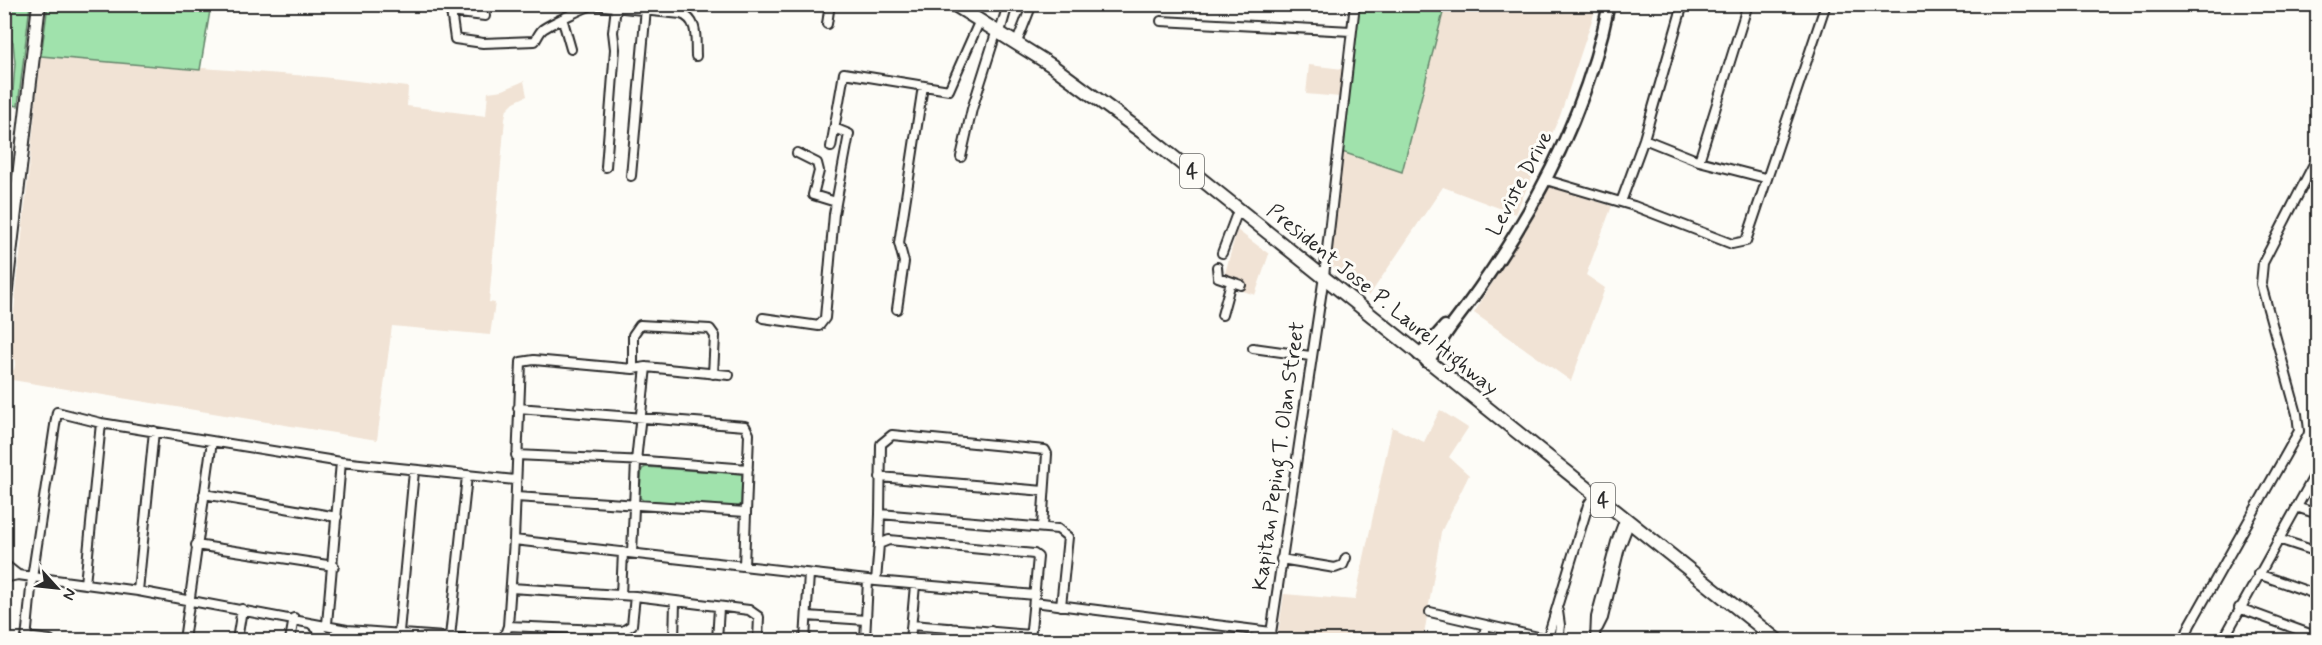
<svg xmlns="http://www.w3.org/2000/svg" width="2322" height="645" font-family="Mynerve,sans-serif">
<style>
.built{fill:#f1e3d5}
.green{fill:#a0e2ac;stroke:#66866c;stroke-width:1.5}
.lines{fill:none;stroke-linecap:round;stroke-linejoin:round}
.street-tunnel{stroke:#d3d2ce;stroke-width:8;stroke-dasharray:8 4;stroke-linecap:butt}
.street-casing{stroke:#2b2b2b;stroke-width:12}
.secondary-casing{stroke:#2b2b2b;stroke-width:15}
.primary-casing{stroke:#2b2b2b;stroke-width:16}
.street{stroke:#fdfcf7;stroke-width:8}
.secondary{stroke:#fdfcf7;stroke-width:10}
.primary{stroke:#fdfcf7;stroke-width:12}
.labels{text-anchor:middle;stroke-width:6;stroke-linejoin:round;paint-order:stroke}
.shield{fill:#fdfcf7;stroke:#6a6a68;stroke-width:1.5}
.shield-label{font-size:20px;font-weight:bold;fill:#2b2b2b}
.street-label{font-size:21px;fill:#2b2b2b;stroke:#fdfcf7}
</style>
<rect width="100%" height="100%" fill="#fdfcf7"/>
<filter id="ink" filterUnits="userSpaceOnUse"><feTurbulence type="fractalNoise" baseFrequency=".0167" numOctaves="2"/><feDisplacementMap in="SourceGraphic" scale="12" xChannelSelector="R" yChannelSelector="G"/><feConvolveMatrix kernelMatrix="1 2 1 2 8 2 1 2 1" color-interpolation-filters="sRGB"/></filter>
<g filter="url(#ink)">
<path class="built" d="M1445,5H1597L1560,116L1515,214L1443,187L1369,296L1331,265L1342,152L1401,172Z
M41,56L322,77L408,87L407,106L486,116L488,92L503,90L524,81L527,96L514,102L507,109L505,118L489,302L495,303L490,335L392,326L377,440L6,379L8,369L14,370L16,360L9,358Z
M1309,65L1343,69L1340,97L1306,94Z
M1550,187L1612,206L1586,275L1605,288L1571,381L1474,313Z
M1237,230L1269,254L1255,295L1222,284Z
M1440,410L1468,428L1449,457L1469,475L1441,532L1424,635L1454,640H1277L1284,594L1355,600L1392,427L1424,442Z"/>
<path class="green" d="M4,5H30L18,106L12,105L15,63L13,42L5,33Z
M48,5H211L200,70L41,56Z
M1359,5H1445L1402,172L1342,152Z
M646,467L742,474L741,504L737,508L643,500L639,497L642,469Z"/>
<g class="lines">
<path class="street-tunnel" d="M324,635L334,636"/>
<g class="street-casing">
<path id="street" d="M450,4L455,39L483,43L535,41C537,38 539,33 542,30C546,26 589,5 594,5L681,14C699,20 695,39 696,56
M450,12L485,16
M563,21L571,49
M1161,21L1351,31
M827,24L830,4
M1000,32L1008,4
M1017,42L1032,4
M1644,139L1699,161L1765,178
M831,147L844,73L949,90L980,20
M797,153L817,163L819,171L813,195L836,202
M961,157L972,109L997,30
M1699,161L1748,4
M606,167L615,49L613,32L616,7
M631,176L646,8
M1546,180L1634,206L1732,244L1746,241L1826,4
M1621,202L1644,139L1683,4
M1222,253L1239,208
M1217,267L1218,277L1241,285
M897,309L904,262L899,243L923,86
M1222,315L1231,282
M763,318L819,326L825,318L834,214L849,134L834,128
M1253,348L1310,356
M633,369V335L640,325L710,329L715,336L713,374
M518,408L745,426L749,434L744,566
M516,455L646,461L748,469
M880,477L1044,491
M204,494L337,517
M516,497L746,512
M2296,507L2318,514
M880,514L881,444L892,435L1045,450L1047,454L1042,527
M2278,539L2318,552
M514,540L876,581L1035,595
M879,544L880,514L1058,529L1068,537L1061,606
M196,545L334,566
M632,553L636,461L646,367
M1281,559L1335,568L1343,565L1346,558
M4,564L18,575
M2258,574L2318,595
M4,578L18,575L138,591L347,630L486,640
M876,581L879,544L889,540L1034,554L1038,557L1030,640
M85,584L101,423
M511,588L635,596L749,610L759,617L758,640
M138,591L154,431
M621,595L623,552
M1034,602L1271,632
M2239,608L2318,637
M1430,612L1551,640
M807,616L866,620
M310,623L324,635
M327,624L341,462
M912,625L1031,635
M508,626L623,631L632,625L635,596
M1598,628L1603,618L1620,547L1630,521
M399,632L414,471
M26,637L50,640
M450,637L467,476
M26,640L32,578L57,412L101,423L341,462L515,480
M184,640L212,441
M237,640L242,609
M290,640L294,618
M503,640L508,626L514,540L521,362L534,360L633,369L646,367L729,375
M674,640L675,602
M717,640L719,608
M805,640L809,574
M865,640L868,580
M910,640L915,585
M950,640L951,628
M990,640L991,631
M1270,640L1324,276L1355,4
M1483,640L1486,625
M1547,640L1588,505L1596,493
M1558,640L1560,625L1558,611
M1595,640L1596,617L1616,542L1625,518
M2184,640L2190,625L2299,431L2297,414L2261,284L2263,263L2318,156
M2223,640L2318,469"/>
</g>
<g class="secondary-casing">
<path id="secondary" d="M1419,355L1445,326
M1427,362C1436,351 1442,339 1450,328C1524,232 1585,124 1609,4"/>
</g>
<g class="primary-casing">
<path id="primary" d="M953,4L1051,65L1146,135L1777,640
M4,306L39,4"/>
</g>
<use href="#street" class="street"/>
<use href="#secondary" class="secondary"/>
<use href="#primary" class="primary"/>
</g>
</g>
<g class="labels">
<g class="shield">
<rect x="1180" y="154" width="24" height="34" rx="4.5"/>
<rect x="1591" y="483" width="24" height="34" rx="4.5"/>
</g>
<g class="shield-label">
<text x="1192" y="178">4</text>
<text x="1603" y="507">4</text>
</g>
<g class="street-label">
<text transform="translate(1519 183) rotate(-62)" y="7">Leviste Drive</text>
<text transform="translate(1383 299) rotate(39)" y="7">President Jose P. Laurel Highway</text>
<text transform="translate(1278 456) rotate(-82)" y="7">Kapitan Peping T. Olan Street</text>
</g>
</g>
<rect width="2322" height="645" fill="none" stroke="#fdfcf7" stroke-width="24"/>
<rect x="12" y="12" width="2298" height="621" fill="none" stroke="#2b2b2b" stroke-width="2" filter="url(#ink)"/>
<g transform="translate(57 588) rotate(117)" stroke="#fdfcf7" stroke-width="4.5" paint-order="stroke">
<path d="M0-4.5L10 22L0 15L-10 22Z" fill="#2b2b2b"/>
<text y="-9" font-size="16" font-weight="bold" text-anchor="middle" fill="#2b2b2b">N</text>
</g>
</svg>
